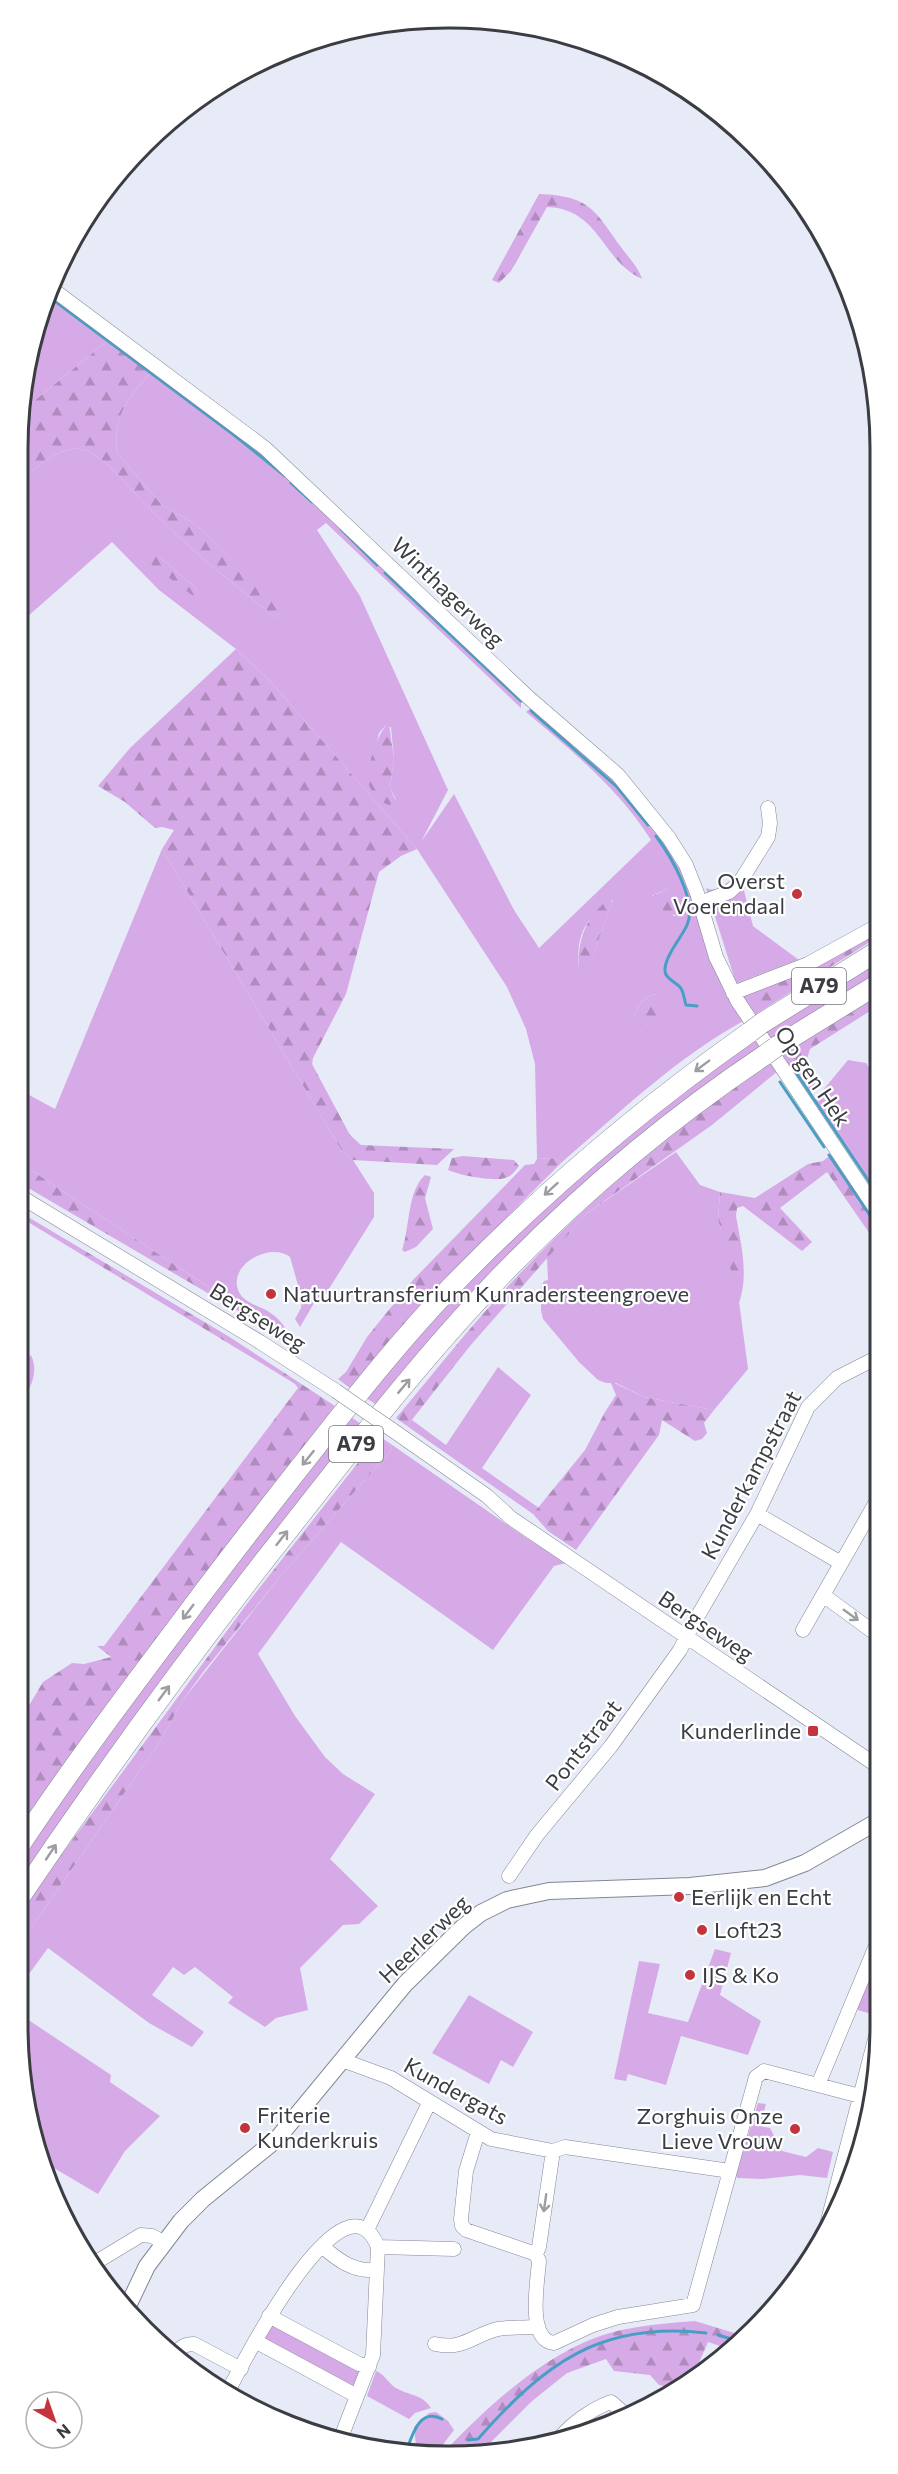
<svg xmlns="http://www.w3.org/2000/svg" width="898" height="2474" font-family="Commissioner,sans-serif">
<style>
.green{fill:#d6aae7;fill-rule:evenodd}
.forest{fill:url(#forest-firs)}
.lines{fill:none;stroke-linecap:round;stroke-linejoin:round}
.stream{stroke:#489fc3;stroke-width:3}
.minor-casing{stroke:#838792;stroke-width:15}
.major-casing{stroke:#838792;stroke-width:18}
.highway-casing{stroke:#838792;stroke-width:21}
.minor{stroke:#fff;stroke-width:14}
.major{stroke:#fff;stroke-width:16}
.highway{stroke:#fff;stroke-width:20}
.minor-bridge-casing{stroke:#838792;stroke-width:15;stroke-linecap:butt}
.highway-bridge-casing{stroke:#838792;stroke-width:21;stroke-linecap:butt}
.minor-bridge{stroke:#fff;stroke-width:14}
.highway-bridge{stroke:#fff;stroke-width:20}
.oneway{stroke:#9d9ea0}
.poi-dot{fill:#c4343c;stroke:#fff;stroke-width:2}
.labels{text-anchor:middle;stroke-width:4.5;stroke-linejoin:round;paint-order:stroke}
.shield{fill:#fff;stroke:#76777b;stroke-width:1.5}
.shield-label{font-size:21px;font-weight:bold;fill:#3b3d42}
.street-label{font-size:22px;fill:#3b3d42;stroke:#fff}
.poi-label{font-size:22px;fill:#3b3d42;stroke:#fff;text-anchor:start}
.rim{fill:none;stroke:#3b3d42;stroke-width:3}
</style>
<defs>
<pattern id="forest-firs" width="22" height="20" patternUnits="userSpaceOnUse" patternTransform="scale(1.5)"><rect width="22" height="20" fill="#d6aae7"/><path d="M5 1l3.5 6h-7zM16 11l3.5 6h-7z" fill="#af8cbd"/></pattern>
</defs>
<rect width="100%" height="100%" fill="#e7ebf7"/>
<path class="green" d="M50,292L112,337L23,410L33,337Z
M155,368L277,462L523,701L521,703V708L326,523L317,530L360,596L448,790L421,842L454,794L514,910L539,948L651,840C619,789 572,751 526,712L533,706L611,773L685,870L745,1020C677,1057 619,1113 561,1163L556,1158L537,1159L535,1064L526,1029L507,987L417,849L271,682L236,649L159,590L112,542L18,625V483C35,469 58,446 81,449C96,450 121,478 131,489C175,537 224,577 275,617L285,609L194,523L163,506L117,453C112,415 131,394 155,368ZM157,555L195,587L203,603ZM385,726L391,727L394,759L390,788L396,800L368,779L379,733ZM667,889L674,893L682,913L674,916L652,896ZM613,900L593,955V973L579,969C576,935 584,919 613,900ZM656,994L658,1017L646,1025L634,1018C637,1006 643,997 656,994Z
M162,849L342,1151L353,1160L374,1193V1217L322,1300L317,1298L300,1327L295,1319L301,1308L302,1299L290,1257C272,1243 233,1261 237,1286C240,1304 261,1305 272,1314C281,1320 287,1330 293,1339L288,1347L284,1345L283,1336L31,1170L18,1173V1089L55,1109Z
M739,871L753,926L799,960L736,983L706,888C719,894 730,881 739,871Z
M878,958V977L705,1091L377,1405L366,1398L476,1271L512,1235L709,1066Z
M848,1060L866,1063L878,1082V1196L814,1101Z
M676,1152L700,1185L720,1192L718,1219L738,1294L748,1369L714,1410L644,1397L616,1383H606L598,1380L579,1362L543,1319L541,1310V1287L544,1281L548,1280L547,1257L586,1214Z
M498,1367L531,1395L482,1468L539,1508L533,1514L407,1426L412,1420L446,1445Z
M351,1417L361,1424L18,1888V1861L80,1773L197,1615Z
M385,1440L525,1537L566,1563L554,1566L493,1650L341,1542L258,1654L295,1716L325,1757L343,1774L375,1794L330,1859L378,1906L359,1924L343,1925L300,1968L308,2010L276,2018L265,2027L228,2003L233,1997L195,1967L184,1975L173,1967L152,1995L204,2032L192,2047L149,2023L48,1948L18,1989V1947L161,1740L183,1700L279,1578L392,1449Z
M880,1947V2004L875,2015L854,2009Z
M715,1949L731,1953L720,1995L761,2021L748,2055L681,2036L666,2085L628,2074L626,2081L614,2079L639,1961L660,1964L648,2013L688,2022Z
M469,1995L533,2032L513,2067L501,2060L489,2084L432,2053Z
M18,2013L111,2075L110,2082L160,2116L125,2151L98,2194L42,2161L41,2162L18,2025Z
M758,2103L766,2104L760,2126L770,2128L782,2151L806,2157L818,2148L833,2152L827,2178L800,2175L763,2179L737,2178L736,2175Z
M272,2322L361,2370L354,2389L262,2340Z
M376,2371C385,2374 389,2385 398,2389C411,2396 422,2394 431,2408L415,2413L409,2419L367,2396Z
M436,2412L448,2421L454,2430L438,2451L414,2452L416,2446L414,2427L429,2413Z"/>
<path class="forest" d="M539,194C589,196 594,209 621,247C628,257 639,268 642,279C601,260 600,209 547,207L511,271L499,283L492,280Z
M112,337L155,368C131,394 112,415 117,453L163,506L194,523L286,609L275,617C224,577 175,537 131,489C121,478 96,450 81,449C58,446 35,469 18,483V449L23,410Z
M157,555L195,587L204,604L140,556Z
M236,649L271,682L417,849L401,856L379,872L346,994L313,1058L312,1064L350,1135L361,1145L454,1149L437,1165L353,1160L342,1151L162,849L174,830L162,827L155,828L125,802L98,786L130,748Z
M389,723L394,759L390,788L396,802L389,805C381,803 368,790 368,780C367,767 378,730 389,723Z
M667,889C676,892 683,900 684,909L678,915L666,914L651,897Z
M611,898L612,903L593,955V973L592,976L585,975L579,969C577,940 586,915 611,898Z
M868,927L873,940L753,1016L736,983L799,960Z
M878,993V1006L810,1049L806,1062L815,1080V1088L809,1093L780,1053Z
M656,994L664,1003C664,1016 651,1026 638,1026L634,1018C637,1006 643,997 656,994Z
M770,1060L778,1071L712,1125L586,1214L470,1346L407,1426L396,1418C433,1374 469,1328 508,1286C587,1202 676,1125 770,1060Z
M833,1153L878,1219V1229L870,1234L827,1172L780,1208L812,1242L802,1251L743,1206L737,1208L736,1216C741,1244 749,1275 739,1303L718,1219L720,1192L755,1198L808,1164L823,1161Z
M463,1156L514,1160L519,1166C515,1171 511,1177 505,1178C493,1182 459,1175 448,1170L452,1158Z
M556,1158L561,1163L444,1280L350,1388L338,1379L346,1372L367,1337L413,1280L525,1165L534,1164L537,1159Z
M31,1170L283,1336L284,1343L252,1319L18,1182V1173Z
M425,1175L431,1177L425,1198L433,1229L416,1247L405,1252L402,1250C410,1228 407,1191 425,1175Z
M18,1211L228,1336L335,1406L213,1563L18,1831V1724L43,1682L72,1663L84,1664L111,1657L97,1646H104L298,1388L295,1384L261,1363L18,1216Z
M31,1355C40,1374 29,1391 18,1407V1368Z
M610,1381L644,1397L714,1410L704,1423L707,1433L702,1439L695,1441L662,1420L659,1435L576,1550L548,1531L533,1514L585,1450L605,1412L616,1395Z
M379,1436L385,1440L392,1449L279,1578L204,1671L183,1700L161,1740L18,1947V1915L36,1889L246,1605Z
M695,2321L741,2335L726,2348L708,2342L691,2381L678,2389L659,2385L650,2375L614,2371L606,2359L567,2373L531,2402L484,2449L446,2450C491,2403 552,2347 617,2331C643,2325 669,2323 695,2321Z"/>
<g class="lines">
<path class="stream" d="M48,296L234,435L285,476
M291,483L312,502
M341,529L377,565
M385,573L521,701
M531,711L617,787L648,825
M656,836C670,855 698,901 687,925C682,937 664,957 665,971C665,978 675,982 680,987C684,992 684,999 686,1005L697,1006
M795,1071L878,1195
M780,1082L824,1147
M829,1155L878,1227
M718,2335L735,2340
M468,2440L478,2439C544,2364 600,2321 706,2333
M406,2452C412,2436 419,2407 442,2419"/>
<g class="minor-casing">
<path id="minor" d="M51,288L265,448L528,697L618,775L669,838L686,865L697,893L716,957L737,1000L878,1212
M700,903L729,892L740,882L768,837L770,823L768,808
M733,993L808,964L877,926
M18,1195L260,1342L336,1391
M391,1429L487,1496L511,1518L879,1767
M757,1514L841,1563
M823,1595L879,1636
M803,1630L879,1497
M509,1876L537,1835L611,1746L680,1650L692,1626L757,1514L808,1407L837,1378L878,1357
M342,2060L391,2078L491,2139L553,2151L565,2147L730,2171
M818,2085L880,1936
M478,2132L466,2171L461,2219L462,2226L466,2230L536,2254L539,2261C538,2280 526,2340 554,2343L593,2325L618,2317L693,2305L756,2077L764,2071L860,2096
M367,2230L429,2103
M825,2232L880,2020
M323,2247C339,2261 354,2272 377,2270
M378,2247L454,2249
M536,2254L539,2247L553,2151
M93,2264L141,2235L152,2236L163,2242
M269,2316L359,2364L369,2367
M255,2341L357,2396
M435,2344C462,2350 471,2337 494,2330C508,2326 524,2329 538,2326
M178,2352C181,2346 187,2344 194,2344L241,2369
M227,2393C240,2369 344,2161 378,2247L373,2355L340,2440
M557,2441C570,2425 591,2409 611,2402L627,2416"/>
</g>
<g class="major-casing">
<path id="major" d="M126,2310L147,2266L181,2221L203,2199L277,2139L405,1984L463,1927L481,1913L507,1900L549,1891L690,1886L765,1878L805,1863L880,1820"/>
</g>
<g class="highway-casing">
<path id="highway" d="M762,1023L878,951
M776,1047L878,984
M18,1848C71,1768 129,1691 187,1614C230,1556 274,1500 319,1443C361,1390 404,1336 451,1287C543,1192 642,1108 750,1032
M18,1900C105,1771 197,1645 294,1523C360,1439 425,1355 499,1278C579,1195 669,1119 765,1055"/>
</g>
<use href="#minor" class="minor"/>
<use href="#major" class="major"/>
<use href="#highway" class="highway"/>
<g class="minor-bridge-casing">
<path id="minor-bridge" d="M336,1391L391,1429"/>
</g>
<g class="highway-bridge-casing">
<path id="highway-bridge" d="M750,1032L762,1023
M765,1055L776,1047"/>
</g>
<use href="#minor-bridge" class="minor-bridge"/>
<use href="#highway-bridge" class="highway-bridge"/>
</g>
<defs><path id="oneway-shaft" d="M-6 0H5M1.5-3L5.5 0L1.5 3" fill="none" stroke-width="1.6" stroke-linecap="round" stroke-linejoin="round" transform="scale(1.5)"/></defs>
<g class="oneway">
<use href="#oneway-shaft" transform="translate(702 1066) rotate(143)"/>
<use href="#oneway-shaft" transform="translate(551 1189) rotate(138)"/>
<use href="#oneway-shaft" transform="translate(404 1386) rotate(-50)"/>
<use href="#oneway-shaft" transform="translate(308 1458) rotate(129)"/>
<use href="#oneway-shaft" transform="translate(282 1538) rotate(-52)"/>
<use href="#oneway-shaft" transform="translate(188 1612) rotate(127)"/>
<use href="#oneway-shaft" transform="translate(851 1615) rotate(36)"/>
<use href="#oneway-shaft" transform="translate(164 1693) rotate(-54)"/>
<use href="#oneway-shaft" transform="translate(51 1852) rotate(-56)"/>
<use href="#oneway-shaft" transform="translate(545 2203) rotate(98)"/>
</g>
<g class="poi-dot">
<circle cx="797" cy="894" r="6"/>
<circle cx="271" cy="1294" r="6"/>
<rect x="807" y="1725" width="12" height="12" rx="3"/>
<circle cx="679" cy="1897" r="6"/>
<circle cx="702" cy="1930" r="6"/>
<circle cx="690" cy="1975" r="6"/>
<circle cx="245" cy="2128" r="6"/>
<circle cx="795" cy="2129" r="6"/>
</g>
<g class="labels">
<g class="shield">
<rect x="792" y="968" width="54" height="36" rx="4.5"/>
<rect x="329" y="1426" width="54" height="36" rx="4.5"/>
</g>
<g class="shield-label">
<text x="819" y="993">A79</text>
<text x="356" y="1451">A79</text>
</g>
<g class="street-label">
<text transform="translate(448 592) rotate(44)" y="8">Winthagerweg</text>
<text transform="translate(813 1076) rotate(56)" y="8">Op gen Hek</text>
<text transform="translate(258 1317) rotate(32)" y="8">Bergseweg</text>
<text transform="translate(751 1475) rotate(-62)" y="8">Kunderkampstraat</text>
<text transform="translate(706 1626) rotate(34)" y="8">Bergseweg</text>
<text transform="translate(583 1745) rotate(-52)" y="8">Pontstraat</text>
<text transform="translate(424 1939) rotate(-44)" y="8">Heerlerweg</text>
<text transform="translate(456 2091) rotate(29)" y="8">Kundergats</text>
</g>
<g class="poi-label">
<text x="785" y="889" text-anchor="end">Overst<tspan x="785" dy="25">Voerendaal</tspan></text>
<text x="283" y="1302">Natuurtransferium Kunradersteengroeve</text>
<text x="801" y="1739" text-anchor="end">Kunderlinde</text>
<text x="691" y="1905">Eerlijk en Echt</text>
<text x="714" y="1938">Loft23</text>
<text x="702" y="1983">IJS &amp; Ko</text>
<text x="257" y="2123">Friterie<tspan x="257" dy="25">Kunderkruis</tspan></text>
<text x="783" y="2124" text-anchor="end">Zorghuis Onze<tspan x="783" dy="25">Lieve Vrouw</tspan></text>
</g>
</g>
<path d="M0 0H898V2474H0ZM448 28H450A420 420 0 0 1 870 448V2026A420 420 0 0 1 450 2446H448A420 420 0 0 1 28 2026V448A420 420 0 0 1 448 28Z" fill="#fff" fill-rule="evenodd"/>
<path class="rim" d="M448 28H450A420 420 0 0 1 870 448V2026A420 420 0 0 1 450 2446H448A420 420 0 0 1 28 2026V448A420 420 0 0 1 448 28Z"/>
<g transform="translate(54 2420) rotate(140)"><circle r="28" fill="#ffffff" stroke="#b1b1b3" stroke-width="1.5"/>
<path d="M0-4.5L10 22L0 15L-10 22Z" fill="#c4343c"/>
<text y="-9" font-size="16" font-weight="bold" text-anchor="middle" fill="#3b3d42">N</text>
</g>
</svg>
